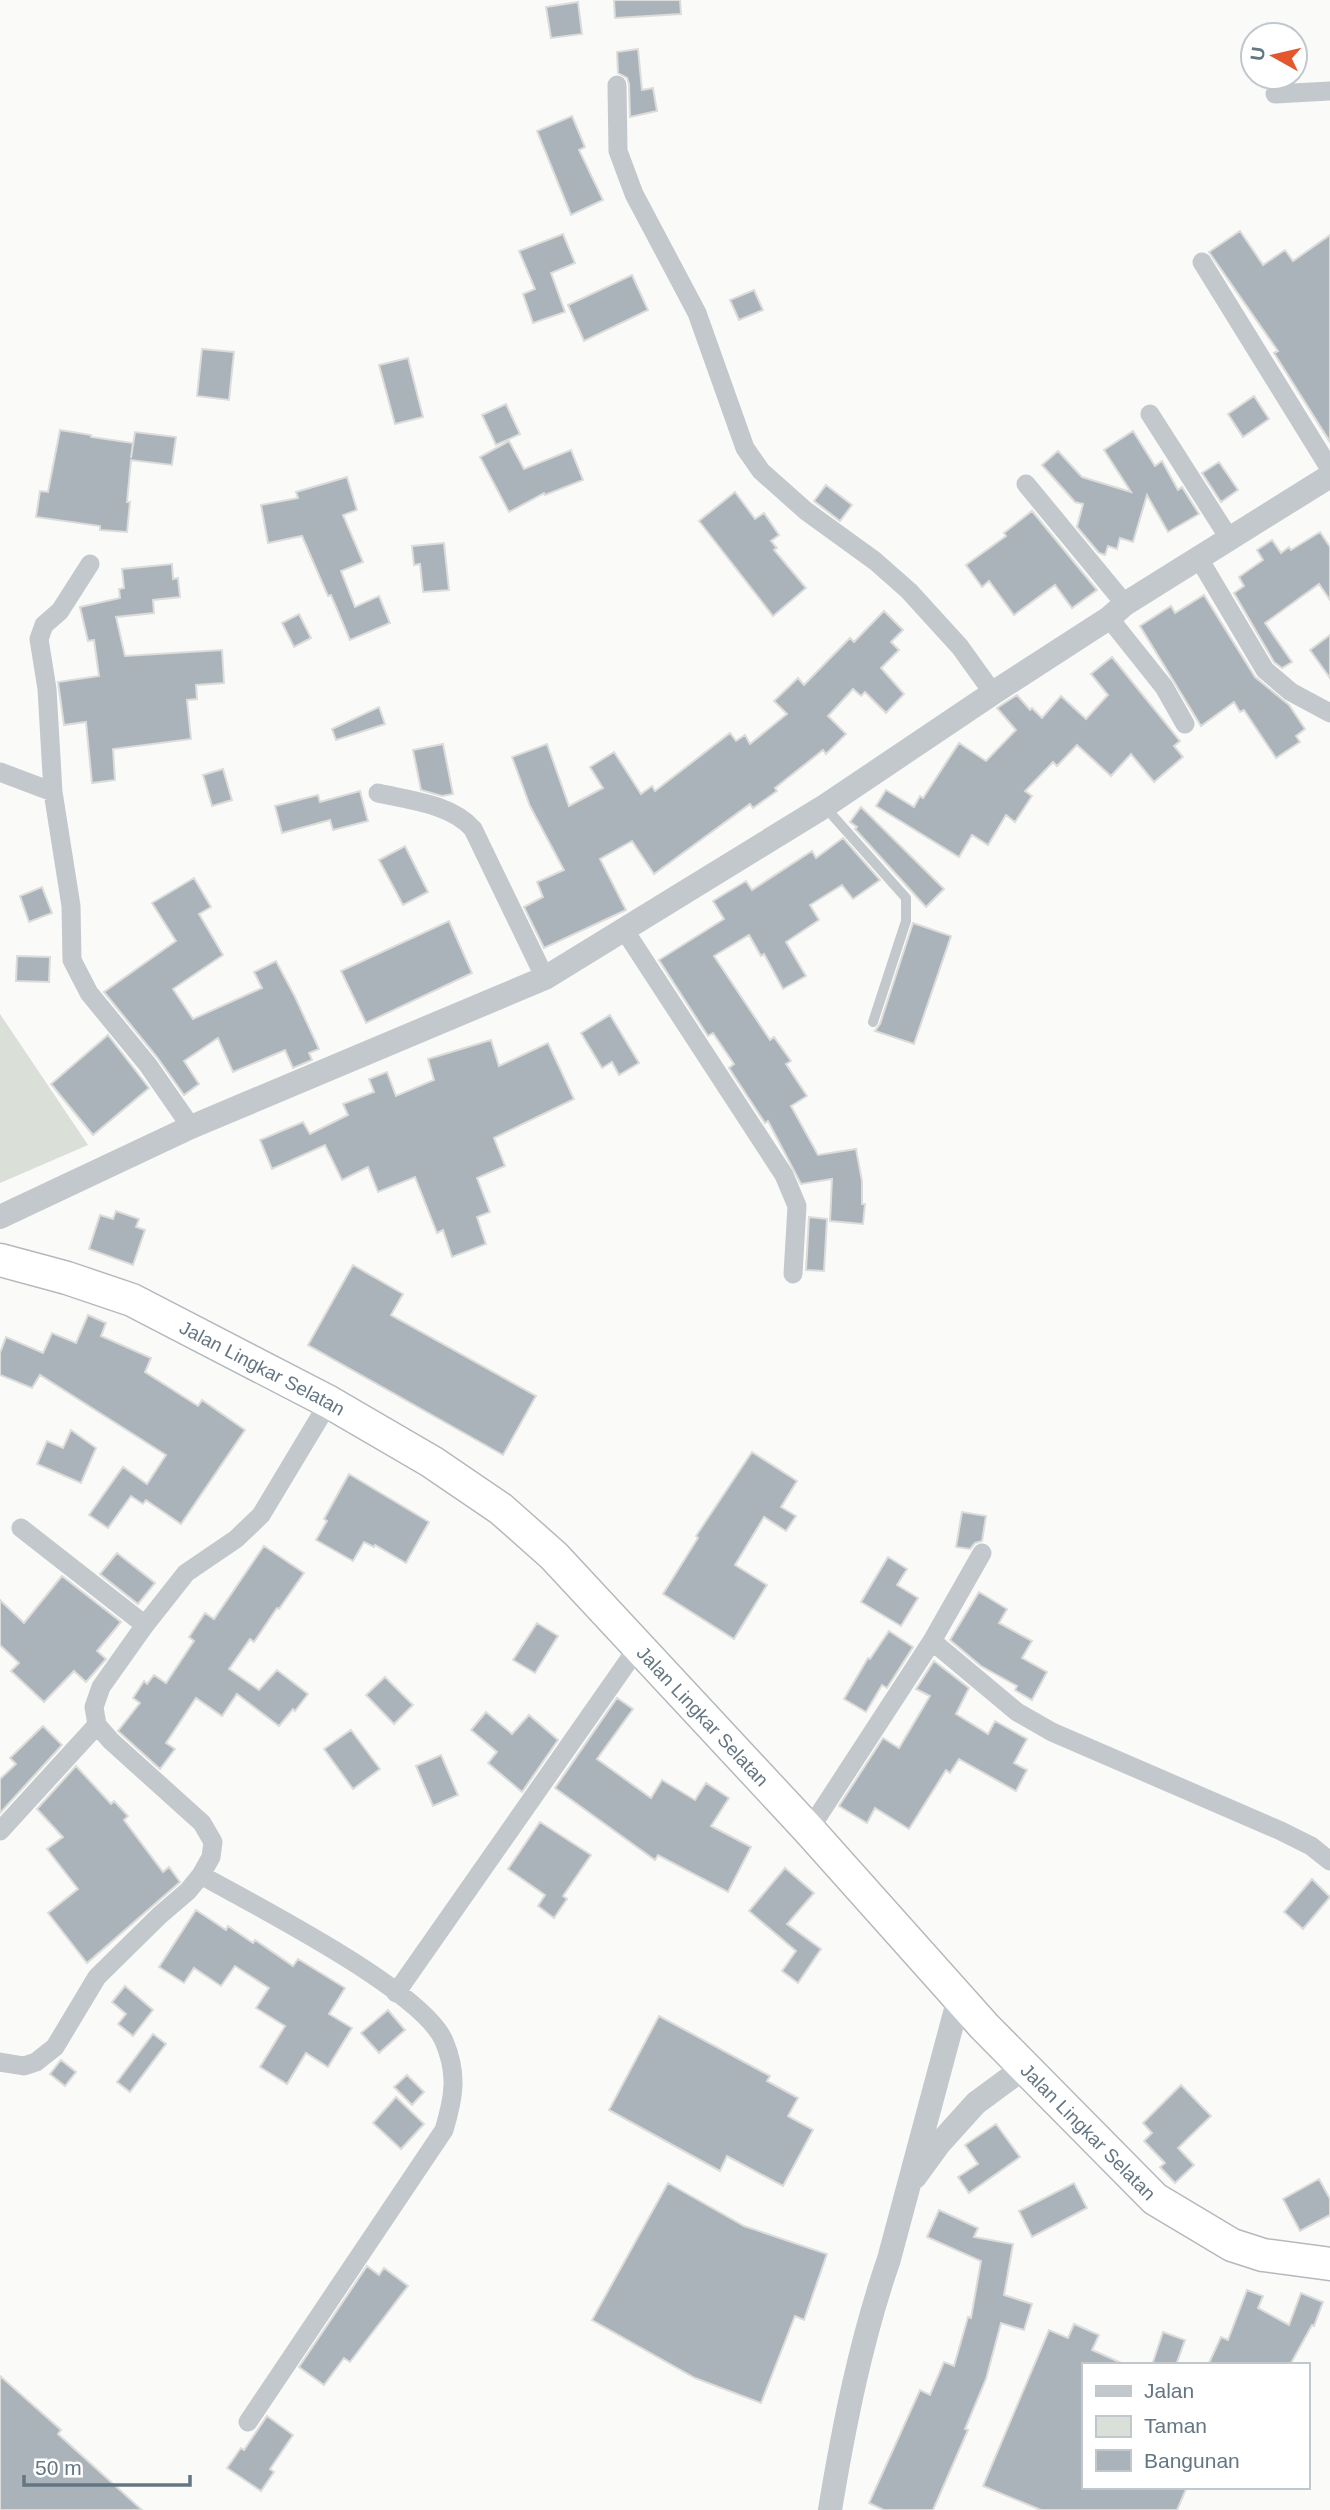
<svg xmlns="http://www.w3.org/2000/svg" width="1330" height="2510" font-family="Helvetica,sans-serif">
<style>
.green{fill:#dadfd7}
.building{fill:#aab3b9;stroke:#dcdcda;stroke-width:2}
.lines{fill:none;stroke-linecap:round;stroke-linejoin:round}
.trunk-casing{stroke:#b4b9bd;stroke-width:35}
.service{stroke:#c3c8cc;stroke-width:10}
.minor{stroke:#c3c8cc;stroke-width:19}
.tertiary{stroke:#c3c8cc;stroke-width:24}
.trunk{stroke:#fff;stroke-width:32}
.labels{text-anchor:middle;stroke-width:7;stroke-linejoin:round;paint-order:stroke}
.street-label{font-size:19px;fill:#657683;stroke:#fff}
</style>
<rect width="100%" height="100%" fill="#fafaf8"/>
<path class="green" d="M0,1014L88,1145L0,1183Z"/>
<path class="building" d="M614,0H680L681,14L615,18Z
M578,2L582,34L551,38L546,7Z
M638,49L642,90L653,88L657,111L630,117L629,84L627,78L618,73L617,52Z
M572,116L585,147L579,150L603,200L571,215L537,131Z
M1240,231L1263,265L1285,250L1293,261L1330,235V442L1274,353L1278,351L1209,252Z
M563,234L575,263L551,273L565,312L533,323L523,294L535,289L519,251Z
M632,275L648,310L584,341L568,305Z
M754,290L763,310L739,320L730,300Z
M202,349L234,352L229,400L197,396Z
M408,358L423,417L395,424L379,365Z
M1254,396L1269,419L1243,437L1228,414Z
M506,404L520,434L496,445L482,415Z
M60,430L91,435V437L133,443L131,458L135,432L176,437L172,465L131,460L127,502H130L127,532L100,530V526L36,517L40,491L48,492Z
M1133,431L1155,466L1162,461L1178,490L1182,487L1199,514L1168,532L1147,495L1133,542L1120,538L1117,549L1108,546L1105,555L1099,553L1077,527L1083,504L1075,502L1042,465L1058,451L1082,477L1131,492L1104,450Z
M509,441L524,469L571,450L583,480L545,495L544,493L509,512L480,457Z
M1219,462L1238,490L1221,502L1202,473Z
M347,477L357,510L343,515L363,562L341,571L355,607L379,596L390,623L350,640L331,595L328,596L302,536L268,543L261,505L298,498L296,492Z
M826,485L852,505L840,521L814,501Z
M735,492L755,519L764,513L779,535L771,541L777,548L774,550L806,588L773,616L699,521Z
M1032,511L1097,590L1072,608L1055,585L1014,615L989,581L982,587L966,565L1006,536L1004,533Z
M1320,532L1330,547V600L1319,584L1265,623L1292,662L1282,668L1274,662L1234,593L1244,586L1239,577L1263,560L1257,550L1272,540L1281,553L1289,547L1291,550Z
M444,543L449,590L423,592L420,564L414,565L412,546Z
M172,564L173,579L178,578L180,597L153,600L154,613L116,617L125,656L222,650L224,683L196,685L197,699L187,700L191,739L113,749L115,780L92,783L86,722L64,725L58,682L99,676L94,640L88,641L80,607L120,598L119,589L124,588L122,569Z
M1204,595L1255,677L1289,705L1305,729L1296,736L1300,742L1276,758L1244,710L1240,712L1234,702L1201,726L1140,626L1171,606L1175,613Z
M884,611L903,630L891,642L899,650L881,668L904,694L886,713L865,692L861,696L853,689L828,716L846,734L826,754L823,750L775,788L777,791L753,808L750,804L654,874L632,841L600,859L626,910L544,948L524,907L543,897L537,882L564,870L530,806L512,757L547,744L569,806L603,788L590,767L614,752L641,794L652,786L655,791L730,733L736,741L745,735L750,744L787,714L774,701L798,678L804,685L850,638L854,642Z
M299,614L311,638L294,647L282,623Z
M1330,635V678L1310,650Z
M1112,657L1180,741L1174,746L1183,757L1154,782L1131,754L1111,776L1077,745L1057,766L1053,762L1025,791L1032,796L1015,822L1006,815L988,845L972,835L959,857L876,806L886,790L914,807L920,796L923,798L959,743L986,761L1016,730L997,708L1017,695L1030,710L1032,708L1042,718L1061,696L1086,719L1108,695L1091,674Z
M379,707L385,724L336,740L332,729Z
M443,744L453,794L442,796L421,790L413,750Z
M223,769L232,800L212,806L203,775Z
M360,791L368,821L333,830L330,820L282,833L275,806L318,795L320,802Z
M861,807L944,889L926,907L855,829L857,827L850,822Z
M843,838L880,880L853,899L842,885L810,905L819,920L786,942L806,976L783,989L764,954L761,956L749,935L714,956L770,1040L774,1037L791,1061L786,1064L807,1096L791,1106L818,1155L856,1149L862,1181V1204H865L863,1224L830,1221L832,1179L801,1184L768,1121L765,1123L729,1068L734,1064L713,1033L708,1036L659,960L724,919L713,901L746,881L752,890L812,851L816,858Z
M405,846L428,892L403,905L379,860Z
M194,878L211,907L199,914L223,955L173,989L193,1019L262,988L254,972L276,961L295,997L319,1049L309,1053L312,1060L293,1068L285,1050L233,1072L218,1038L184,1061L199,1084L184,1095L157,1057L104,992L176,941L152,903Z
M42,887L52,913L29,922L20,896Z
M449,921L472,973L366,1023L341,971Z
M913,923L951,936L914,1044L875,1031L880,1024Z
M17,956L50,957L49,982L16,981Z
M610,1015L639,1063L619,1075L612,1062L602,1068L581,1033Z
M108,1035L149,1088L93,1135L51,1084Z
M491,1040L499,1066L548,1043L574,1099L494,1138L505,1166L477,1178L490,1212L477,1217L486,1244L452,1257L443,1230L437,1233L415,1177L378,1192L368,1167L342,1180L325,1145L272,1169L260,1140L303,1122L310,1134L348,1115L343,1104L374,1092L369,1079L387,1072L396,1096L434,1080L428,1059Z
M116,1211L139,1219L136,1227L145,1230L133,1265L89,1249L100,1215L113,1219Z
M809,1217L827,1219L824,1271L806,1270Z
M353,1265L403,1294L391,1315L536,1396L503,1455L308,1345Z
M88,1315L106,1323L101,1336L151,1358L145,1372L198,1406L202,1400L245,1430L181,1524L146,1500L143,1504L131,1496L108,1528L89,1515L123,1467L147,1484L166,1455L40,1375L32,1388L0,1375V1353L6,1337L43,1353L52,1333L76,1343Z
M71,1430L96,1448L81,1483L37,1464L47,1441L63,1448Z
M752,1452L797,1481L781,1507L796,1516L786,1531L764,1517L735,1565L767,1585L734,1639L663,1594L698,1538L696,1536Z
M349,1474L429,1522L406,1563L375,1545L374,1547L364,1542L353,1561L316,1540L327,1521L324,1519Z
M962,1512L986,1516L982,1541L975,1543L970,1549L956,1547Z
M264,1546L304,1573L279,1609L277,1608L254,1642L250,1639L229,1669L259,1690L277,1670L308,1694L295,1711L293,1709L279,1726L237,1694L222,1716L196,1698L166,1743L175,1749L160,1769L118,1731L140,1703L133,1698L144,1681L147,1684L154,1675L166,1683L194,1641L189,1637L205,1613L214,1619Z
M117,1553L155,1583L138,1604L100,1574Z
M888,1557L907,1569L897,1585L918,1598L901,1626L861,1602Z
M62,1576L121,1622L97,1651L106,1659L86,1682L74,1671L44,1702L11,1671L19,1663L0,1645V1600L24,1623Z
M979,1592L1007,1609L999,1623L1032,1641L1022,1658L1047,1672L1032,1700L1015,1690L1017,1686L981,1666L950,1640Z
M537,1623L558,1636L535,1673L513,1660Z
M889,1631L913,1647L887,1688L882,1685L866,1712L844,1699L868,1658L870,1659Z
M934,1661L969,1688L956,1714L988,1734L995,1721L1027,1739L1014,1763L1027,1770L1016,1791L959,1759L950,1773L946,1770L909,1829L875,1808L867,1823L839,1806L883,1738L899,1748L930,1696L916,1689Z
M385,1677L413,1705L394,1724L366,1695Z
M617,1698L633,1709L597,1759L651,1798L662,1780L695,1800L706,1783L729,1798L711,1826L751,1847L728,1892L658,1855L655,1860L555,1788Z
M486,1712L512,1734L529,1715L558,1740L522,1792L488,1763L497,1752L471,1730Z
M43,1726L62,1745L0,1813V1779L16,1764L10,1758Z
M351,1730L380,1769L353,1789L324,1749Z
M441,1755L458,1795L433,1806L416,1766Z
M76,1766L111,1804L114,1801L128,1816L124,1820L163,1872L169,1867L180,1882L87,1963L48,1913L78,1889L47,1849L63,1837L37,1809Z
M540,1822L591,1855L563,1896L567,1899L554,1918L538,1906L545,1895L508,1869Z
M785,1868L814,1893L787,1924L821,1949L798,1983L782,1971L796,1951L749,1911Z
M1312,1879L1330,1897L1303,1929L1284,1912Z
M196,1910L226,1930L228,1926L253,1943L255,1940L293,1966L298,1959L345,1988L329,2014L352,2028L328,2067L306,2053L287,2084L260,2067L285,2026L256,2008L269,1988L235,1966L221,1986L194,1968L184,1983L159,1967Z
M125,1986L153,2010L133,2036L118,2024L126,2014L112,2002Z
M388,2010L405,2030L379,2053L361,2033Z
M659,2016L770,2076L767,2081L798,2098L788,2116L813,2130L783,2186L727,2156L720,2171L609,2110Z
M153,2034L166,2044L130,2092L117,2082Z
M61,2060L76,2072L65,2086L50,2074Z
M407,2075L424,2092L412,2105L394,2087Z
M1181,2085L1211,2116L1178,2148L1194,2165L1175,2183L1160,2167L1165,2163L1144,2141L1152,2133L1143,2123Z
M396,2097L424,2124L401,2149L373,2123Z
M996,2124L1020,2157L969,2193L958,2177L978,2164L965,2145Z
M1319,2179L1330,2199V2215L1300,2231L1283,2199Z
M668,2183L744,2226L827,2254L804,2320L795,2316L761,2403L695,2378L592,2320Z
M1074,2183L1087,2208L1032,2237L1019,2211Z
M939,2210L978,2228L974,2237L1013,2244L1004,2295L1032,2304L1024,2330L1001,2323L986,2379L965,2429L968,2430L933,2510H884L869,2503L920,2390L930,2395L944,2362L954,2366L968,2317L971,2318L981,2261L927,2237Z
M367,2266L379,2275L384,2268L408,2286L350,2362L344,2358L324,2385L299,2367Z
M1247,2290L1263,2296L1258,2308L1289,2325L1301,2293L1323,2302L1314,2326L1312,2325L1290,2365H1208L1221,2337L1228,2340Z
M1074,2324L1099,2335L1092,2350L1126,2365H1083V2487H1187L1177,2510H1041L983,2486L1049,2330L1068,2338Z
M1163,2332L1185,2340L1176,2365H1152Z
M0,2376L61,2430L58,2434L142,2510H0Z
M267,2416L293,2435L270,2469L274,2472L261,2491L227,2468L241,2448L244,2450Z"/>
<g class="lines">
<g class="trunk-casing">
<g id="trunk">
<path id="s1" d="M0,1260L67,1278L132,1300L329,1402L432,1462L501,1509L554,1556L809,1830L984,2026L1155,2199L1232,2245L1263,2255L1330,2264"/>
</g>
</g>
<path class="service" d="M825,807L906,898V921L873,1022"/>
<path class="minor" d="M617,85L618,151L634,194L697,313L745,448L761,471L806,511L875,561L909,591L960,647L993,693
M1275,94L1330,91
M1202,262L1330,469
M1150,414L1229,538
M1026,484L1125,604
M1198,557L1265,670L1291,692L1330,713
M90,564L60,611L44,625L39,639L47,689L53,792L71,906L72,960L89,993L148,1065L191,1127
M1109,618L1164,687L1185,724
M0,772L53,792
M378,793C409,800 451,804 473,829L545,978
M625,931L784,1175L797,1206L793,1274
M21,1528L145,1625
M932,1641L982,1553
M809,1830L932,1641L1017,1712L1052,1732L1281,1831L1311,1846L1330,1861
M0,1831L97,1725
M201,1875C254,1905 422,1990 444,2041C458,2074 454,2097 444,2130L248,2422
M396,1993L638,1647
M0,2062L24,2066L36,2062L55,2047L97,1977L160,1915L188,1891L201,1875L211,1857L213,1842L202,1823L111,1741L97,1725L94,1707L101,1687L145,1625L186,1573L236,1539L261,1515L329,1402"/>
<path class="tertiary" d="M0,1217L191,1127L545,978L825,806L993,693L1109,618L1125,604L1330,476
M915,2177L939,2144L976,2103L1025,2067
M830,2510C844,2425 861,2340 889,2259L959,1998"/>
<use href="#trunk" class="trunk"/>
</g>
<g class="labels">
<g class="street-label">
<text dy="7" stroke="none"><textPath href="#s1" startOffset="285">Jalan Lingkar Selatan</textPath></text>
<text dy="7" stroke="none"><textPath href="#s1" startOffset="852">Jalan Lingkar Selatan</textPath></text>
<text dy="7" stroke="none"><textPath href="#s1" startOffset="1419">Jalan Lingkar Selatan</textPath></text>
</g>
</g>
<rect x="1082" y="2363" width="228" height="126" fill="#ffffff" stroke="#c1c8cd" stroke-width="2"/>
<rect x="1096" y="2386" width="35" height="10" fill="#c3c8cc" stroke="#c1c8cd" stroke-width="2"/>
<text x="1144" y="2398" font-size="21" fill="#657683">Jalan</text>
<rect x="1096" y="2416" width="35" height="21" fill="#dadfd7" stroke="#c1c8cd" stroke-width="2"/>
<text x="1144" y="2433" font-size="21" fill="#657683">Taman</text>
<rect x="1096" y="2450" width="35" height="21" fill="#aab3b9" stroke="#c1c8cd" stroke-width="2"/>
<text x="1144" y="2468" font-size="21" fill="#657683">Bangunan</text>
<g transform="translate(1274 56) rotate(278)"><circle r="33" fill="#ffffff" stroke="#c1c8cd" stroke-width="2"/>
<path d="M0-5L12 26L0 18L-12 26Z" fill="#e4572e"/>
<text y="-10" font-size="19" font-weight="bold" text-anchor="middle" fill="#657683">U</text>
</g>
<path d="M24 2475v10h166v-10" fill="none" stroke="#657683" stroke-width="3.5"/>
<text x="35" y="2475" font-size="21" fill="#657683" stroke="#ffffff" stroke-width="5" paint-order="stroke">50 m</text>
</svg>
